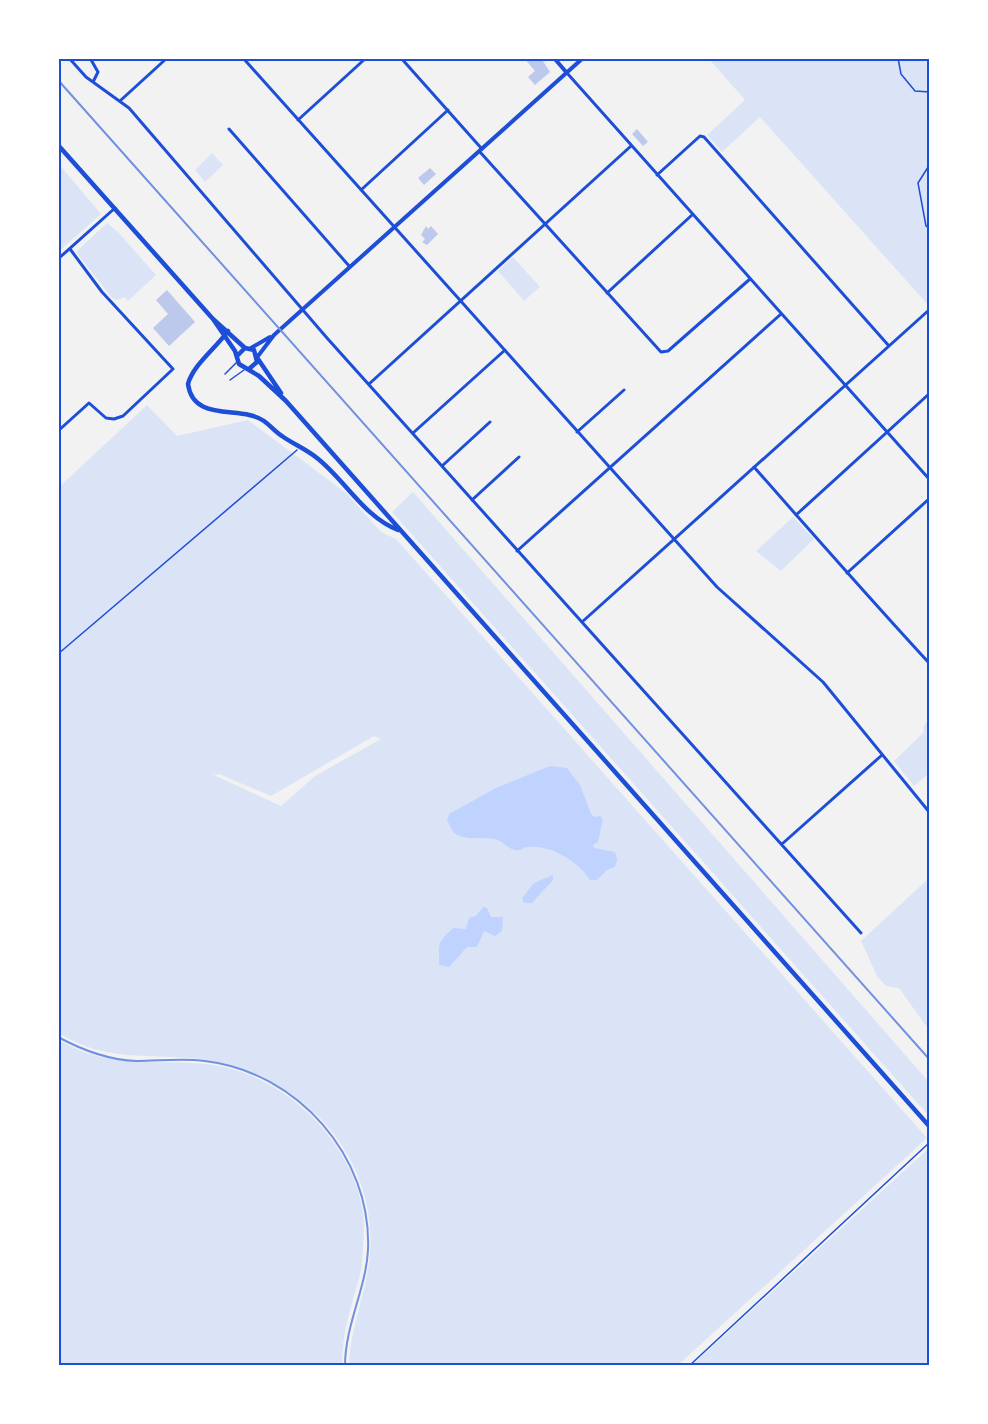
<svg xmlns="http://www.w3.org/2000/svg" width="988" height="1424" font-family="Inter,sans-serif">
<style>
.green{fill:#dbe4f7;fill-rule:evenodd}
.water{fill:#bfd3fe}
.building{fill:#bdc9ec}
.lines{fill:none;stroke-linecap:round;stroke-linejoin:round}
.path{stroke:#1d4ed8;stroke-width:1.5}
.service{stroke:#1d4ed8;stroke-width:1.5}
.minor{stroke:#1d4ed8;stroke-width:3}
.tertiary{stroke:#1d4ed8;stroke-width:4}
.secondary{stroke:#1d4ed8;stroke-width:4.5}
.rail{stroke:#7290e2;stroke-width:2}
.neatline{fill:none;stroke:#1d4ed8;stroke-width:2}
</style>
<rect width="100%" height="100%" fill="#f2f2f2"/>
<path class="green" d="M709,59H929V306L760,117L722,152L707,135L745,100Z
M212,153L223,165L205,182L195,170Z
M58,163L101,214L59,251H58Z
M107,223L119,233L156,275L128,301L125,297L117,300L112,298L76,252Z
M513,257L540,287L524,301L498,271Z
M147,405L177,436L248,420L346,493L381,532L396,539L927,1138L678,1365H349C350,1327 367,1292 370,1254C378,1152 297,1071 199,1059C146,1053 107,1063 59,1033L58,488ZM374,736L381,739L315,776L281,806L214,775L219,774L271,796Z
M413,492L929,1082V1116L392,512Z
M793,517L814,539L781,571L756,551Z
M929,717V773L914,786L894,761L924,732L923,728Z
M929,878V1030L899,988L886,986L877,976L861,941Z
M59,1040C111,1070 150,1059 205,1064C280,1071 352,1138 363,1213C365,1229 363,1248 362,1263C361,1276 355,1290 352,1303C346,1324 342,1344 342,1365H59Z
M929,1148V1365H692Z"/>
<path class="water" d="M550,766L567,768L580,785L591,814L594,817L600,816L603,819L598,842L593,845L594,848L615,852L617,859L615,867L607,870L597,880H590C579,862 551,844 527,847C524,847 522,850 519,850C510,852 503,840 494,839C483,837 462,841 453,832C451,829 449,823 447,820L449,814L496,788Z
M553,875V880L532,903H524L522,898L534,883Z
M483,907L487,908L491,917H503L502,931L495,936L484,931L477,947H467L449,967L439,965C440,944 435,945 453,928L466,929L469,918L476,916Z"/>
<path class="building" d="M524,58H541L550,72L535,85L528,77L535,71Z
M637,129L648,142L643,146L632,134Z
M430,168L436,174L424,185L418,178Z
M426,226L428,229L431,226L438,234L427,245L422,242L425,239L421,235Z
M167,290L195,322L169,346L153,328L168,314L156,300Z"/>
<g class="lines">
<path class="path" d="M898,58L901,74L915,91L930,92
M930,164L918,183L926,226L930,228
M58,654L297,450"/>
<path class="service" d="M225,374L237,362
M230,380L244,370
M689,1366L930,1142"/>
<path class="minor" d="M69,58L86,77L129,108L327,338L861,933
M90,58L98,72L93,82
M243,58L717,587L823,682L930,813
M401,58L482,149
M567,73L930,480
M121,100L167,58
M298,120L366,58
M229,129L350,267
M480,152L661,352L668,351L750,279
M657,175L700,136L704,137L889,346
M361,190L448,110
M58,259L115,208
M607,293L692,215
M369,384L631,146
M58,431L89,403L106,418L114,419L123,416L173,369L102,292L70,249
M577,432L624,390
M413,433L505,350
M442,466L490,422
M754,467C812,533 870,599 930,664
M472,500L519,457
M796,515L930,393
M517,551L781,314
M847,573L930,498
M582,622L929,310
M782,844L882,755"/>
<path class="tertiary" d="M554,58L567,73
M251,348L270,337
M258,356L274,335L583,58"/>
<path class="secondary" d="M58,145L213,319L245,348
M213,319L235,351L239,364L259,376L286,401L930,1127
M228,331C216,348 193,365 188,384C193,423 242,405 264,421C271,426 275,432 282,436C293,444 306,449 317,458C345,480 364,517 398,530
M237,356L245,348L254,350L257,362L249,369
M258,359L281,393"/>
<path class="rail" d="M58,80L930,1060
M58,1037C82,1050 109,1060 136,1061C159,1061 182,1058 205,1061C297,1072 372,1156 368,1250C366,1289 345,1325 345,1366"/>
</g>
<rect width="988" height="1424" fill="none" stroke="#ffffff" stroke-width="120"/>
<rect x="60" y="60" width="868" height="1304" class="neatline"/>
</svg>
